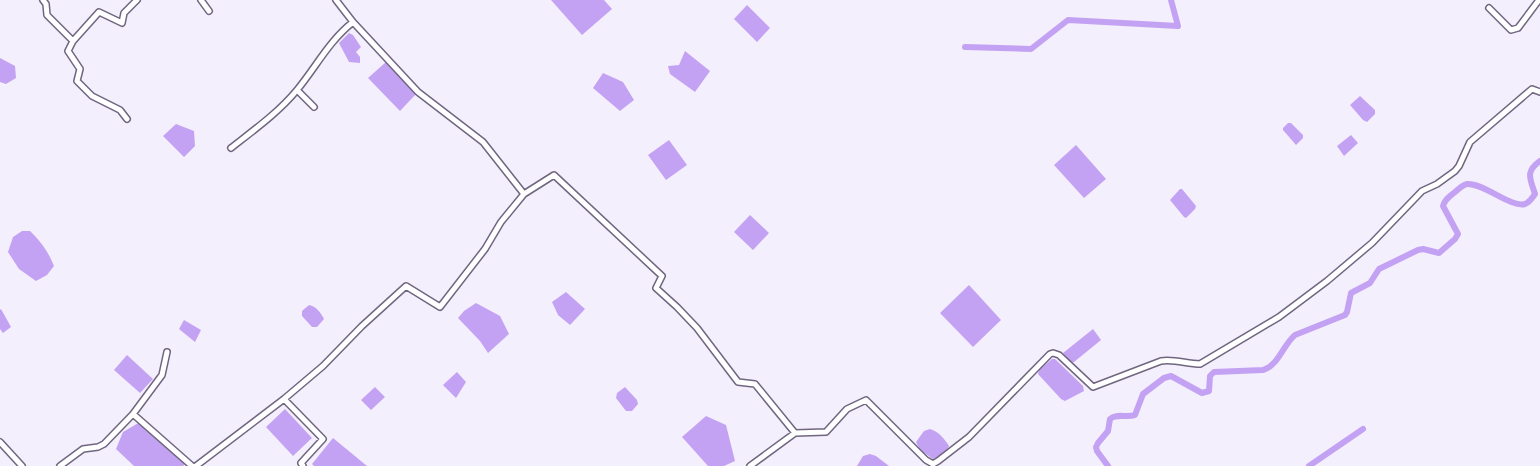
<svg xmlns="http://www.w3.org/2000/svg" width="1540" height="466" font-family="Overpass,sans-serif">
<style>
.water{fill:#c4a2f3}
.lines{fill:none;stroke-linecap:round;stroke-linejoin:round}
.canal{stroke:#c4a2f3;stroke-width:6}
.minor-casing{stroke:#706680;stroke-width:8}
.minor{stroke:#fff;stroke-width:5}
</style>
<rect width="100%" height="100%" fill="#f4effc"/>
<path class="water" d="M551,0H604L612,9L582,35Z
M747,5L770,28L757,42L734,19Z
M349,33L353,35L361,47L356,52L360,57V63L349,62L339,43Z
M685,51L710,71L695,92L670,74L668,66L679,65Z
M0,58L15,66L16,78L6,84L0,82Z
M386,62L416,94L400,111L368,78Z
M603,73L623,82L634,100L620,111L593,88Z
M1360,96L1375,110V114L1367,122L1363,120L1350,105Z
M1288,123H1291L1303,135V138L1296,145L1283,130V128Z
M176,124L194,131L195,146L184,157L163,136Z
M1351,135L1358,143L1344,156L1337,146Z
M669,140L687,165L666,180L648,155Z
M1076,145L1106,179L1084,198L1054,165Z
M1180,189H1182L1196,206L1195,209L1186,218L1184,217L1170,200Z
M750,215L769,233L753,250L734,232Z
M22,231H30C41,242 48,251 54,266L47,275L36,281L19,269L8,252L13,237Z
M969,285L1001,320L973,347L940,313Z
M566,292L585,309L570,325L558,315L552,302Z
M476,303L500,316L509,334L488,353L480,341L458,318L464,311Z
M309,305C316,306 321,313 324,319L317,327H312L302,316V311Z
M1,309L11,327L3,333L0,329V310Z
M184,320L201,330L195,342L179,329Z
M1093,329L1101,340L1074,362H1071L1063,353Z
M127,355L153,379L140,393L114,370Z
M1052,359H1055L1083,386L1084,391L1065,401L1061,399L1038,374L1039,370Z
M457,372L466,382L456,398L443,385Z
M375,387L385,397L371,410L361,400Z
M625,387L637,400L638,404L632,411H626L616,398L617,393Z
M285,409L312,438L293,456L266,427Z
M706,416L726,425L735,461L724,466H708L682,437Z
M140,422L185,464L183,466H134L116,449L123,432Z
M930,429C939,432 944,438 949,446C946,453 941,457 933,459C926,454 919,450 916,442L924,431Z
M333,438L367,466H314L312,464Z
M870,454L876,456L889,466H857L863,456Z"/>
<g class="lines">
<path class="canal" d="M965,47L1031,49L1068,20L1178,26L1171,0
M1108,466L1097,451L1096,447L1098,443L1108,431L1110,419C1116,413 1127,418 1135,415L1143,394L1164,378L1171,376L1202,393L1209,391L1210,376L1214,372L1263,370C1278,366 1283,345 1295,335L1345,315L1347,312L1351,293L1370,283L1379,269L1418,250L1423,249L1439,253L1455,239L1458,234L1443,206C1445,199 1450,196 1455,192C1459,189 1462,185 1467,184C1484,183 1511,208 1525,204C1530,202 1532,198 1535,194C1530,178 1525,172 1540,161
M1309,466L1363,429"/>
<g class="minor-casing">
<path id="minor" d="M43,0L46,4L47,15L73,41L68,51L80,69L77,81L92,96L120,110L127,119
M201,0L209,11
M336,0L353,22L418,92L483,142L524,194L554,175L662,276L656,288L677,307L697,328L738,382L755,384L795,433L826,432L847,409L866,400L926,460L933,464L938,461L969,437L1050,354L1053,353L1059,355L1093,387L1161,361C1175,359 1187,364 1200,364L1279,317L1327,281L1372,243L1422,191L1437,184L1455,171L1459,166L1470,142L1532,89L1540,92
M1489,8L1511,30L1518,28L1539,0
M73,41L99,12L122,23L124,13L137,0
M297,90L314,107
M231,148C254,130 279,112 297,90C316,67 329,41 353,22
M284,399L323,439L301,463L303,466
M133,414L162,375L167,352
M0,442L22,466
M60,466L83,449L98,447L104,444L133,414L192,466
M196,466L284,399L323,366L362,326L406,286L440,307L485,249L501,222L524,194
M750,466L795,433"/>
</g>
<use href="#minor" class="minor"/>
</g>
</svg>
